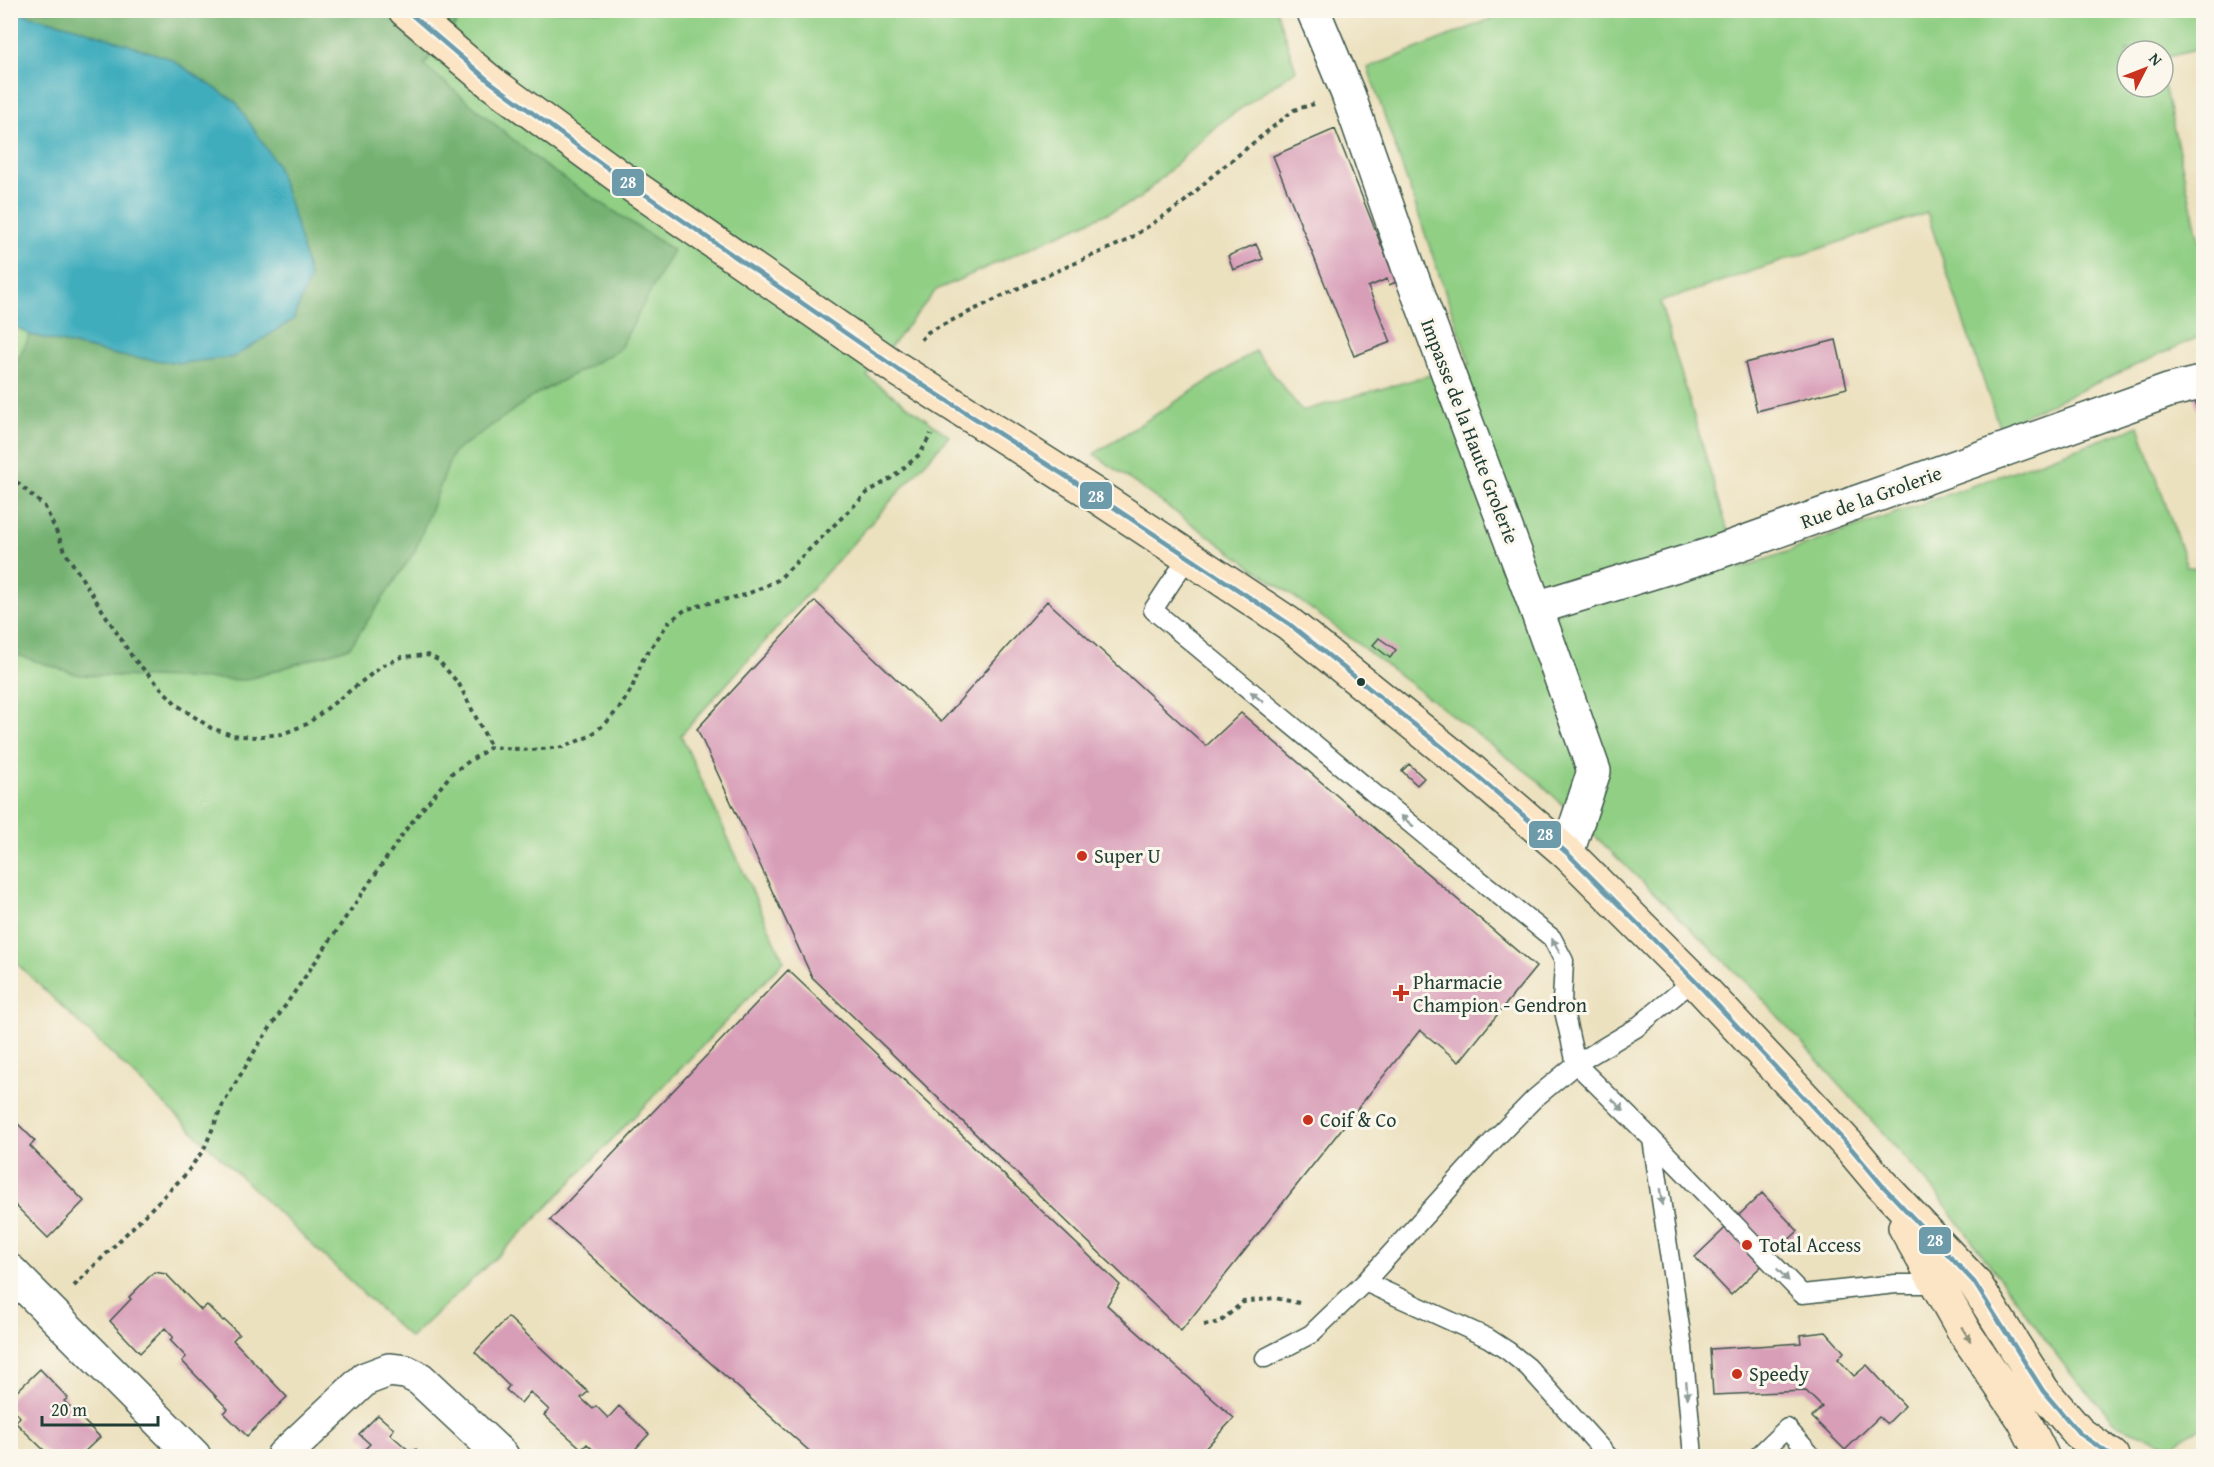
<svg xmlns="http://www.w3.org/2000/svg" width="2214" height="1467" font-family="'Gentium Book Plus',serif">
<style>
.green{fill:#91cf85;stroke:#58865c;stroke-width:1.5}
.forest{fill:#74b272;stroke:#4a7853;stroke-width:1.5}
.water{fill:#3fadbd;stroke:#2f7578;stroke-width:1.5}
.building{fill:#d89eb8}
.lines{fill:none;stroke-linecap:round;stroke-linejoin:round}
.lane-casing{stroke:#3e5649;stroke-width:21}
.street-casing{stroke:#3e5649;stroke-width:36}
.secondary-casing{stroke:#3e5649;stroke-width:36}
.path{stroke:#3e5649;stroke-width:4;stroke-dasharray:4.5 4.5;stroke-linecap:butt}
.lane{stroke:#fff;stroke-width:18}
.street{stroke:#fff;stroke-width:33}
.secondary{stroke:#fce5c4;stroke-width:33}
.bus-1-casing{stroke:#fbf7ec;stroke-width:9}
.bus-1{stroke:#6d9baa;stroke-width:4.5}
.oneway{fill:#8f9e9a}
.oneway2{fill:#8e917c}
.bus-dot{fill:#1f3d34;stroke:#fbf7ec;stroke-width:2}
.poi-dot{fill:#c8321e;stroke:#fbf7ec;stroke-width:2}
.labels{text-anchor:middle;stroke-width:6;stroke-linejoin:round;paint-order:stroke}
.street-label{font-size:20px;fill:#1f3d34;stroke:#fbf7ec}
.poi-label{font-size:20px;fill:#1f3d34;stroke:#fbf7ec;text-anchor:start}
.line-badge{stroke:#fbf7ec;stroke-width:2}
.badge-label{font-size:16px;text-anchor:middle;font-weight:bold;fill:#fff}
</style>
<rect width="100%" height="100%" fill="#fbf7ec"/>
<filter id="ink" filterUnits="userSpaceOnUse"><feTurbulence type="fractalNoise" baseFrequency=".0167" numOctaves="2"/><feDisplacementMap in="SourceGraphic" scale="12" xChannelSelector="R" yChannelSelector="G"/><feConvolveMatrix kernelMatrix="1 2 1 2 8 2 1 2 1" color-interpolation-filters="sRGB"/></filter>
<filter id="wash" filterUnits="userSpaceOnUse"><feTurbulence type="fractalNoise" baseFrequency=".008" numOctaves="4" result="noise"/><feDisplacementMap in="SourceGraphic" scale="24" xChannelSelector="R" yChannelSelector="G"/><feGaussianBlur stdDeviation="1.35" result="paint"/><feColorMatrix in="noise" values="0 0 0 0 0 0 0 0 0 0 0 0 0 0 0 0 0 1.4 0 .05"/><feComposite in="paint" operator="in"/></filter>
<g filter="url(#wash)">
<rect width="100%" height="100%" fill="#ece1bf"/>
<path class="green" d="M1276,10L1296,70L1217,125L1139,199L936,290L867,376L949,436L681,735L784,961L523,1232L410,1338L11,958L10,11L423,64L466,11Z
M1511,11H2203V48L2163,58V51H2127V87H2163V81L2203,258V335L1999,427L1927,213L1660,302L1739,569L2139,426L2187,567L2203,568V1425L2172,1446L2119,1426L2070,1373L1936,1192L1757,993L1536,779L1329,622L1094,454L1255,351L1302,411L1470,364L1368,68Z"/>
<path class="forest" d="M11,11H466L424,65L545,166L673,250L619,350L535,395L453,453L415,551L350,647L246,680L79,675L11,653L10,375L30,335L121,356L181,363L234,357L72,26Z"/>
<path class="water" d="M11,11L72,26L171,59L236,102L276,163L296,223L310,279L293,320L234,357L181,363L121,356L30,335L11,324Z"/>
<g id="blocks">
<path class="building" d="M1335,129L1396,282L1389,285L1387,279L1368,287L1391,342L1354,356L1273,156Z
M1256,244L1263,259L1233,270L1228,256Z
M1836,340L1847,388L1757,411L1745,363Z
M2204,390V427H2203L2193,394Z
M815,601L941,722L1047,601L1206,746L1241,713L1536,967L1459,1062L1420,1030L1181,1331L812,977L697,729Z
M1379,638L1396,650L1390,658L1373,645Z
M1409,764L1424,778L1417,785L1402,771Z
M788,970L1120,1285L1107,1305L1234,1418L1198,1456H815L550,1220Z
M10,1116L35,1141L30,1146L84,1201L48,1238L10,1200Z
M1762,1193L1798,1231L1731,1295L1695,1257Z
M154,1272L166,1274L201,1310L207,1305L223,1321L224,1320L239,1334L233,1340L287,1397L247,1436L224,1413L228,1409L182,1361L186,1357L170,1340L173,1337L165,1328L140,1353L110,1321L131,1299L129,1297Z
M508,1317L588,1392L581,1398L593,1409L596,1406L608,1418L619,1406L649,1434L629,1456H600L587,1444L582,1449L544,1415L549,1410L530,1392L521,1403L506,1390L509,1386L475,1352Z
M1826,1332L1844,1352L1838,1359L1854,1376L1867,1365L1905,1406L1887,1424L1879,1417L1845,1450L1812,1417L1822,1407L1806,1391L1713,1395L1710,1349L1801,1343L1800,1335Z
M40,1369L68,1398L64,1401L100,1437L80,1456H50L15,1422L20,1417L10,1407V1398Z
M378,1415L394,1429L390,1434L412,1453L416,1449L423,1456H358L370,1444L359,1434Z"/>
</g>
</g>
<g filter="url(#ink)">
<use href="#blocks" fill-opacity="0" stroke="#3e5649" stroke-width="1.5"/>
<g class="lines">
<g class="lane-casing">
<path id="lane" d="M1188,557L1153,610L1435,844L1552,938L1564,961L1562,1002L1576,1064L1652,1139L1802,1294L1896,1284H1937
M1652,1139L1683,1347L1693,1456
M1365,1282L1488,1338L1508,1351L1528,1367L1608,1456
M1265,1358L1311,1334L1365,1282L1487,1147L1534,1099L1576,1064L1636,1028L1694,980
M1758,1456L1787,1428L1812,1456"/>
</g>
<g class="street-casing">
<path id="street" d="M1313,10L1348,94L1409,269L1536,608L1594,771L1567,853
M1536,608L1712,554L2168,391L2204,382
M10,1271L194,1456
M283,1456L365,1379L389,1370L406,1372L420,1379L502,1456"/>
</g>
<g class="secondary-casing">
<path id="secondary" d="M405,10L489,81L617,175L899,370L1089,491L1288,623L1467,767L1567,853L1694,980L1850,1147L1881,1184L1974,1282L2043,1391L2079,1433L2112,1456
M1905,1227L1965,1333L2024,1420L2042,1456"/>
</g>
<path class="path" d="M921,340L928,332L1027,284L1126,241L1182,204L1211,177L1294,110L1314,104
M10,476L45,507L67,555L133,658L177,705L211,728L232,735L254,737L282,734L307,724L382,666L402,657L428,655L438,660L459,684L491,747
M74,1286L185,1175L204,1149L223,1104L259,1044L407,828L453,772L491,747L531,750L563,747L590,736L606,723L621,706L632,688L643,659L669,622L685,610L701,605L745,595L778,580L868,492L893,477L920,454L931,434
M1204,1325L1220,1322L1243,1302L1275,1298L1299,1303"/>
<use href="#lane" class="lane"/>
<use href="#street" class="street"/>
<use href="#secondary" class="secondary"/>
<g class="bus-1-casing">
<path id="bus-1" d="M406,10L489,81L617,175L899,370L1089,491L1288,623L1467,767L1567,853L1694,980L1850,1147L1881,1184L1974,1282L2043,1391L2079,1433L2112,1456"/>
</g>
<use href="#bus-1" class="bus-1"/>
</g>
<defs><path id="oneway-solid" d="M-6-.8H1V-3.2L6.5 0L1 3.2V.8H-6Z" transform="scale(1.5)"/></defs>
<g class="oneway">
<use href="#oneway-solid" transform="translate(1257 697) rotate(-140)"/>
<use href="#oneway-solid" transform="translate(1407 821) rotate(-140)"/>
<use href="#oneway-solid" transform="translate(1556 946) rotate(-119)"/>
<use href="#oneway-solid" transform="translate(1618 1105) rotate(44)"/>
<use href="#oneway-solid" transform="translate(1661 1197) rotate(82)"/>
<use href="#oneway-solid" transform="translate(1783 1275) rotate(46)"/>
<use href="#oneway-solid" transform="translate(1687 1390) rotate(85)"/>
</g>
<use class="oneway2" href="#oneway-solid" transform="translate(1966 1334) rotate(58)"/>
</g>
<circle class="bus-dot" cx="1361" cy="682" r="5"/>
<g class="poi-dot">
<circle cx="1082" cy="856" r="6"/>
<path d="M1398 984h6v6h6v6h-6v6h-6v-6h-6v-6h6z"/>
<circle cx="1308" cy="1120" r="6"/>
<circle cx="1747" cy="1245" r="6"/>
<circle cx="1737" cy="1374" r="6"/>
</g>
<g class="labels">
<g class="street-label">
<text transform="translate(1470 431) rotate(69)" y="7">Impasse de la Haute Grolerie</text>
<text transform="translate(1871 497) rotate(-20)" y="7">Rue de la Grolerie</text>
</g>
<g class="poi-label">
<text x="1094" y="863">Super U</text>
<text x="1413" y="989">Pharmacie<tspan x="1413" dy="23">Champion - Gendron</tspan></text>
<text x="1320" y="1127">Coif &amp; Co</text>
<text x="1759" y="1252">Total Access</text>
<text x="1749" y="1381">Speedy</text>
</g>
</g>
<g class="line-badge">
<rect x="611" y="168" width="34" height="29" rx="6" fill="#6d9baa"/>
<rect x="1079" y="481" width="34" height="29" rx="6" fill="#6d9baa"/>
<rect x="1528" y="820" width="34" height="29" rx="6" fill="#6d9baa"/>
<rect x="1918" y="1226" width="34" height="29" rx="6" fill="#6d9baa"/>
</g>
<g class="badge-label">
<text x="628" y="188">28</text>
<text x="1096" y="502">28</text>
<text x="1545" y="840">28</text>
<text x="1935" y="1246">28</text>
</g>
<rect width="2214" height="1467" fill="none" stroke="#fbf7ec" stroke-width="36"/>
<g transform="translate(2145 69) rotate(48)"><circle r="28" fill="#fbf7ec" stroke="#a3ada2" stroke-width="1.5"/>
<path d="M0-4.5L10 22L0 15L-10 22Z" fill="#c8321e"/>
<text y="-9" font-size="16" font-weight="bold" text-anchor="middle" fill="#1f3d34">N</text>
</g>
<path d="M42 1416v9h116v-9" fill="none" stroke="#1f3d34" stroke-width="3"/>
<text x="51" y="1416" font-size="18" fill="#1f3d34" stroke="#fbf7ec" stroke-width="4.5" paint-order="stroke">20 m</text>
</svg>
